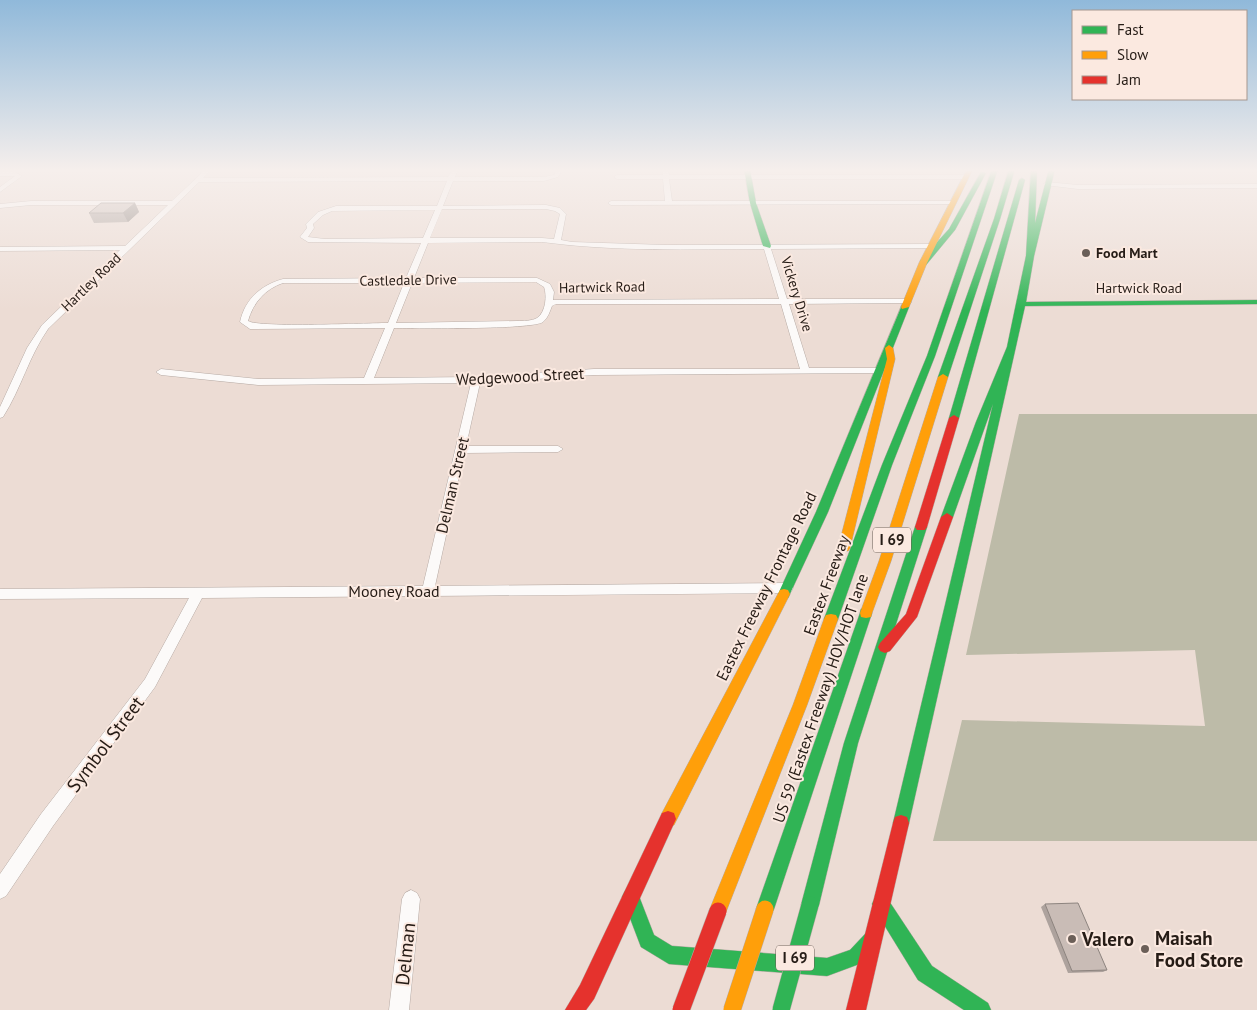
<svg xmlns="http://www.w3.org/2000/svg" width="1257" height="1010" font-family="'PT Sans',sans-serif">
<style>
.forest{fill:#bdbba8}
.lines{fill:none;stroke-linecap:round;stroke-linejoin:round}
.street-casing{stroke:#b6aaa4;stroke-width:1}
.fast-casing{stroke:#b6aaa4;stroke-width:1}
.slow-casing{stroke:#b6aaa4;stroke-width:1}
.jam-casing{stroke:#b6aaa4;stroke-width:1}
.street{fill:#fcfaf9;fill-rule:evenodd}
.fast{fill:#30b455;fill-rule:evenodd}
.slow{fill:#ff9f0a;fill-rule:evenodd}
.jam{fill:#e5322d;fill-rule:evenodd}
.fast-bridge-casing{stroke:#b6aaa4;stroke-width:18;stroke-linecap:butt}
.slow-bridge-casing{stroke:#b6aaa4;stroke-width:18;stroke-linecap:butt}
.jam-bridge-casing{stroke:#b6aaa4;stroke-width:18;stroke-linecap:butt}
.fast-bridge{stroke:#30b455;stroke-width:17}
.slow-bridge{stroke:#ff9f0a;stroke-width:17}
.jam-bridge{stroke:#e5322d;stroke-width:17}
.wall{fill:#ada29d}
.shaded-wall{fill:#8d847f}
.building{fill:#c9bcb6;stroke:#8d847f}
.poi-dot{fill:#6b5f58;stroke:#fbe9e0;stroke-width:2}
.labels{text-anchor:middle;stroke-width:4;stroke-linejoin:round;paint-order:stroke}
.far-poi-label{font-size:14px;font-weight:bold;fill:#261c16;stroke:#fbe9e0;text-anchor:start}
.far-street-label{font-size:14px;fill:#261c16;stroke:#fbe9e0}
.shield{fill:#fbe9e0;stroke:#665a53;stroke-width:1}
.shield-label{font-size:15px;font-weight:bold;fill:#261c16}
.street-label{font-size:16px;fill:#261c16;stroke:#fbe9e0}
.near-street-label{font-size:19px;fill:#261c16;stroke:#fbe9e0}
.near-poi-label{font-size:19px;font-weight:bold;fill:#261c16;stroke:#fbe9e0;text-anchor:start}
</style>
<rect width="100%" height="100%" fill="#ecdcd4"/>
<path class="forest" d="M1019,414H1257V841H933L962,720L1205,726L1195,650L966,655Z"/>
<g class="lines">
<g class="street-casing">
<path id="street" d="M206,169H212L203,178L448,177L452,169H458L455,177H544L554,175L557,169H563L558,177L544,181H453L443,206L546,205L560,208L566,214L561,240L572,242L666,245L933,244L937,246L933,248L771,249L787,299H911V303H908L789,304L809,368H880L883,369V373L594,375L480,383L466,446H558L563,449L558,452L464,453L435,586L787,583L791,584L793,588L791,592L787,593L202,598L155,687L53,826L6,896L0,899V874L41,814L145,679L189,598L0,599V589L423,586L471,383L258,385L161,375L156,372L161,369L258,379L364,378L385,328L250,329L240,322C245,299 261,285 283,279L406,278L421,243L308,242L300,237L307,228L306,224L318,212L336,206H437L447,181L199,182L48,329C29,356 21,389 3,417L0,418V407L27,348L42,325L120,250L0,251V247L125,246L168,205H31L0,208V204L31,201H172ZM442,209H546L555,211L560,214L554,239L542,238H430ZM435,210L423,238L325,239L308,237L314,228L313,224L323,215L332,211ZM542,242C615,252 690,249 764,249L779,299L553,300L554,292L550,284L537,278H414L428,243ZM536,282L544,287C547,295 546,312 537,318C532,321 523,321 517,321L396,323L412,283ZM283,283H404L388,323C367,323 259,328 248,321C253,303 265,289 283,283ZM556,304H781L800,369H594L476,377L374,378L394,328C416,328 531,330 543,322C548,318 550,311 552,306Z
M662,169H668L669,175H966L969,177L966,179H669L672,201H955V203L953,204L611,205L608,203L611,201H665L663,179H617L614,177L617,175H663Z
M0,172H15L22,176L0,192V187L15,176H0Z
M1047,182L1078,185L1257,184V188L1078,189L1045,185L1044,184Z
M411,890L417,893L420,899L409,1010H389L402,899L405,893Z"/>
</g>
<g class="fast-casing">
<path id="fast" d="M744,169H750L756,203L771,246L770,248L763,246L750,203Z
M992,169H998L935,356L892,465L838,619L836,623L831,624L826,623L824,619L882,465L927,356Z
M1009,169H1015L1000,219L948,377L946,379H940L938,377L994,219Z
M1031,169H1037L1035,223L1049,169H1055L1034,256L1026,302L1257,300V304L1025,306L909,823L907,829L901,831L895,829L893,823L993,404L953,517L947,521L941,517L976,422L1007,347L1026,256Z
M981,172L986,173L955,230L926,265H920V261L949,229Z
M1022,178L1025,180L959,418L957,420H951L949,418L1019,180Z
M902,305L909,307L828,512L788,598L784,599L780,598L778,594L816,512Z
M921,523L925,524L927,527L858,743L819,905L816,911L810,914L804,911L801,905L844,743L915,527L917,524Z
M866,608L871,609L872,613L774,909L771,915L765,918L759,915L756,909L860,613L861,609Z
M631,888L637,891L654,935L672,946L827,958L850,950L866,933L872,930L878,933L881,939L878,945L862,963L827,976L669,964L641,947L622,897L625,891Z
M881,895L887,898L932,966L988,1003L991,1010H964L918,980L875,910L872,904L875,898Z"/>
</g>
<g class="slow-casing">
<path id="slow" d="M967,169H973L927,263L909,307L902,309L901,307L919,263Z
M889,345L893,348L895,359L850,548L848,551H840L838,548L887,359L885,348Z
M943,374L948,377L891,561L872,613L871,617L866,618L861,617L860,613L879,561L938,377Z
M784,589L788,590L790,594L674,825L668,827L662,825L660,819L662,813L780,590Z
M831,614L836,615L838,619L807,705L724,917L718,920L712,917L709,911L793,705L824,619L826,615Z"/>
</g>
<g class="jam-casing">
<path id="jam" d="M954,415L959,418L927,527L925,530H917L915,527L949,418Z
M947,513L953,517L917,617L890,651L885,653L880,651L878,647L880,643L906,614L941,517Z
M668,811L674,813L676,819L594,999L586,1010H565L580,985L662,813Z
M901,815L907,817L909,823L866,1010H846L893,823L895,817Z"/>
</g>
<use href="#street" class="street"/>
<use href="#fast" class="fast"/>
<use href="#slow" class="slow"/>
<use href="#jam" class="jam"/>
<g class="fast-bridge-casing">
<path id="fast-bridge" d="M781,1010L810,905"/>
</g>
<g class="slow-bridge-casing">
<path id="slow-bridge" d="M732,1010L765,909"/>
</g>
<g class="jam-bridge-casing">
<path id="jam-bridge" d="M681,1010L718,911"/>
</g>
<use href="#fast-bridge" class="fast-bridge"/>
<use href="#slow-bridge" class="slow-bridge"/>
<use href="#jam-bridge" class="jam-bridge"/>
</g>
<path class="wall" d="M135,203L139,212L128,222L94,223L89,213Z
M1045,904L1107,970L1103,972L1068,973L1041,907Z"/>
<path class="shaded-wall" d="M135,203L139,212L128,222L123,213Z"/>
<path class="building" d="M101,203H135L123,213H89Z
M1078,903L1107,970L1072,971L1045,904Z"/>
<linearGradient id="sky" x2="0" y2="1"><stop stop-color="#90b9da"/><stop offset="0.55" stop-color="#f6efec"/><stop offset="1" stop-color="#f6efec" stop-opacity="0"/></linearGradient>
<rect width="1257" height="310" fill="url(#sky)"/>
<g class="poi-dot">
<circle cx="1086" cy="253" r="5"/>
<circle cx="1072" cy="939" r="5"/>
<circle cx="1145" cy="949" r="5"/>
</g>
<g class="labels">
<g class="far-poi-label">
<text x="1096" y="258">Food Mart</text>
</g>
<g class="far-street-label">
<text transform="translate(408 280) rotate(-1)" y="5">Castledale Drive</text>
<text transform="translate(91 282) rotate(-44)" y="5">Hartley Road</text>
<text transform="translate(602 287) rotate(-1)" y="5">Hartwick Road</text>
<text x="1139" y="293">Hartwick Road</text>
<text transform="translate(797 294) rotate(73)" y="5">Vickery Drive</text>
</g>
<g class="shield">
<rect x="873" y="527.5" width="38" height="25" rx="4"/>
<rect x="776" y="945.5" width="38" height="25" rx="4"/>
</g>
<g class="shield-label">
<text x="892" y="545">I 69</text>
<text x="795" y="963">I 69</text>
</g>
<g class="street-label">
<text transform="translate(520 376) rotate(-3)" y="6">Wedgewood Street</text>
<text transform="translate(452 485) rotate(-77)" y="6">Delman Street</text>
<text transform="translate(826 585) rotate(-70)" y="6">Eastex Freeway</text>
<text transform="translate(766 586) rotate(-64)" y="6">Eastex Freeway Frontage Road</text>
<text x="394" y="597">Mooney Road</text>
<text transform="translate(820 698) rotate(-71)" y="6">US 59 (Eastex Freeway) HOV/HOT lane</text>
</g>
<g class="near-street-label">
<text transform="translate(105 744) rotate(-53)" y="7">Symbol Street</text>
<text transform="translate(405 954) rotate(-84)" y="7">Delman</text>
</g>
<g class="near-poi-label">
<text x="1155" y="945">Maisah<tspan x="1155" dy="22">Food Store</tspan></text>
<text x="1082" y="946">Valero</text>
</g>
</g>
<rect x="1072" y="10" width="175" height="90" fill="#fbe9e0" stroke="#a6978f"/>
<rect x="1082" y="26" width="25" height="8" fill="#30b455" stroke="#a6978f"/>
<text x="1117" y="35" font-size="15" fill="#261c16">Fast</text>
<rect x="1082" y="51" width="25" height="8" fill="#ff9f0a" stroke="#a6978f"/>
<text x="1117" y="60" font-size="15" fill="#261c16">Slow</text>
<rect x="1082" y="76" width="25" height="8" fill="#e5322d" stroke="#a6978f"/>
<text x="1117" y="85" font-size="15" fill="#261c16">Jam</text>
</svg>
